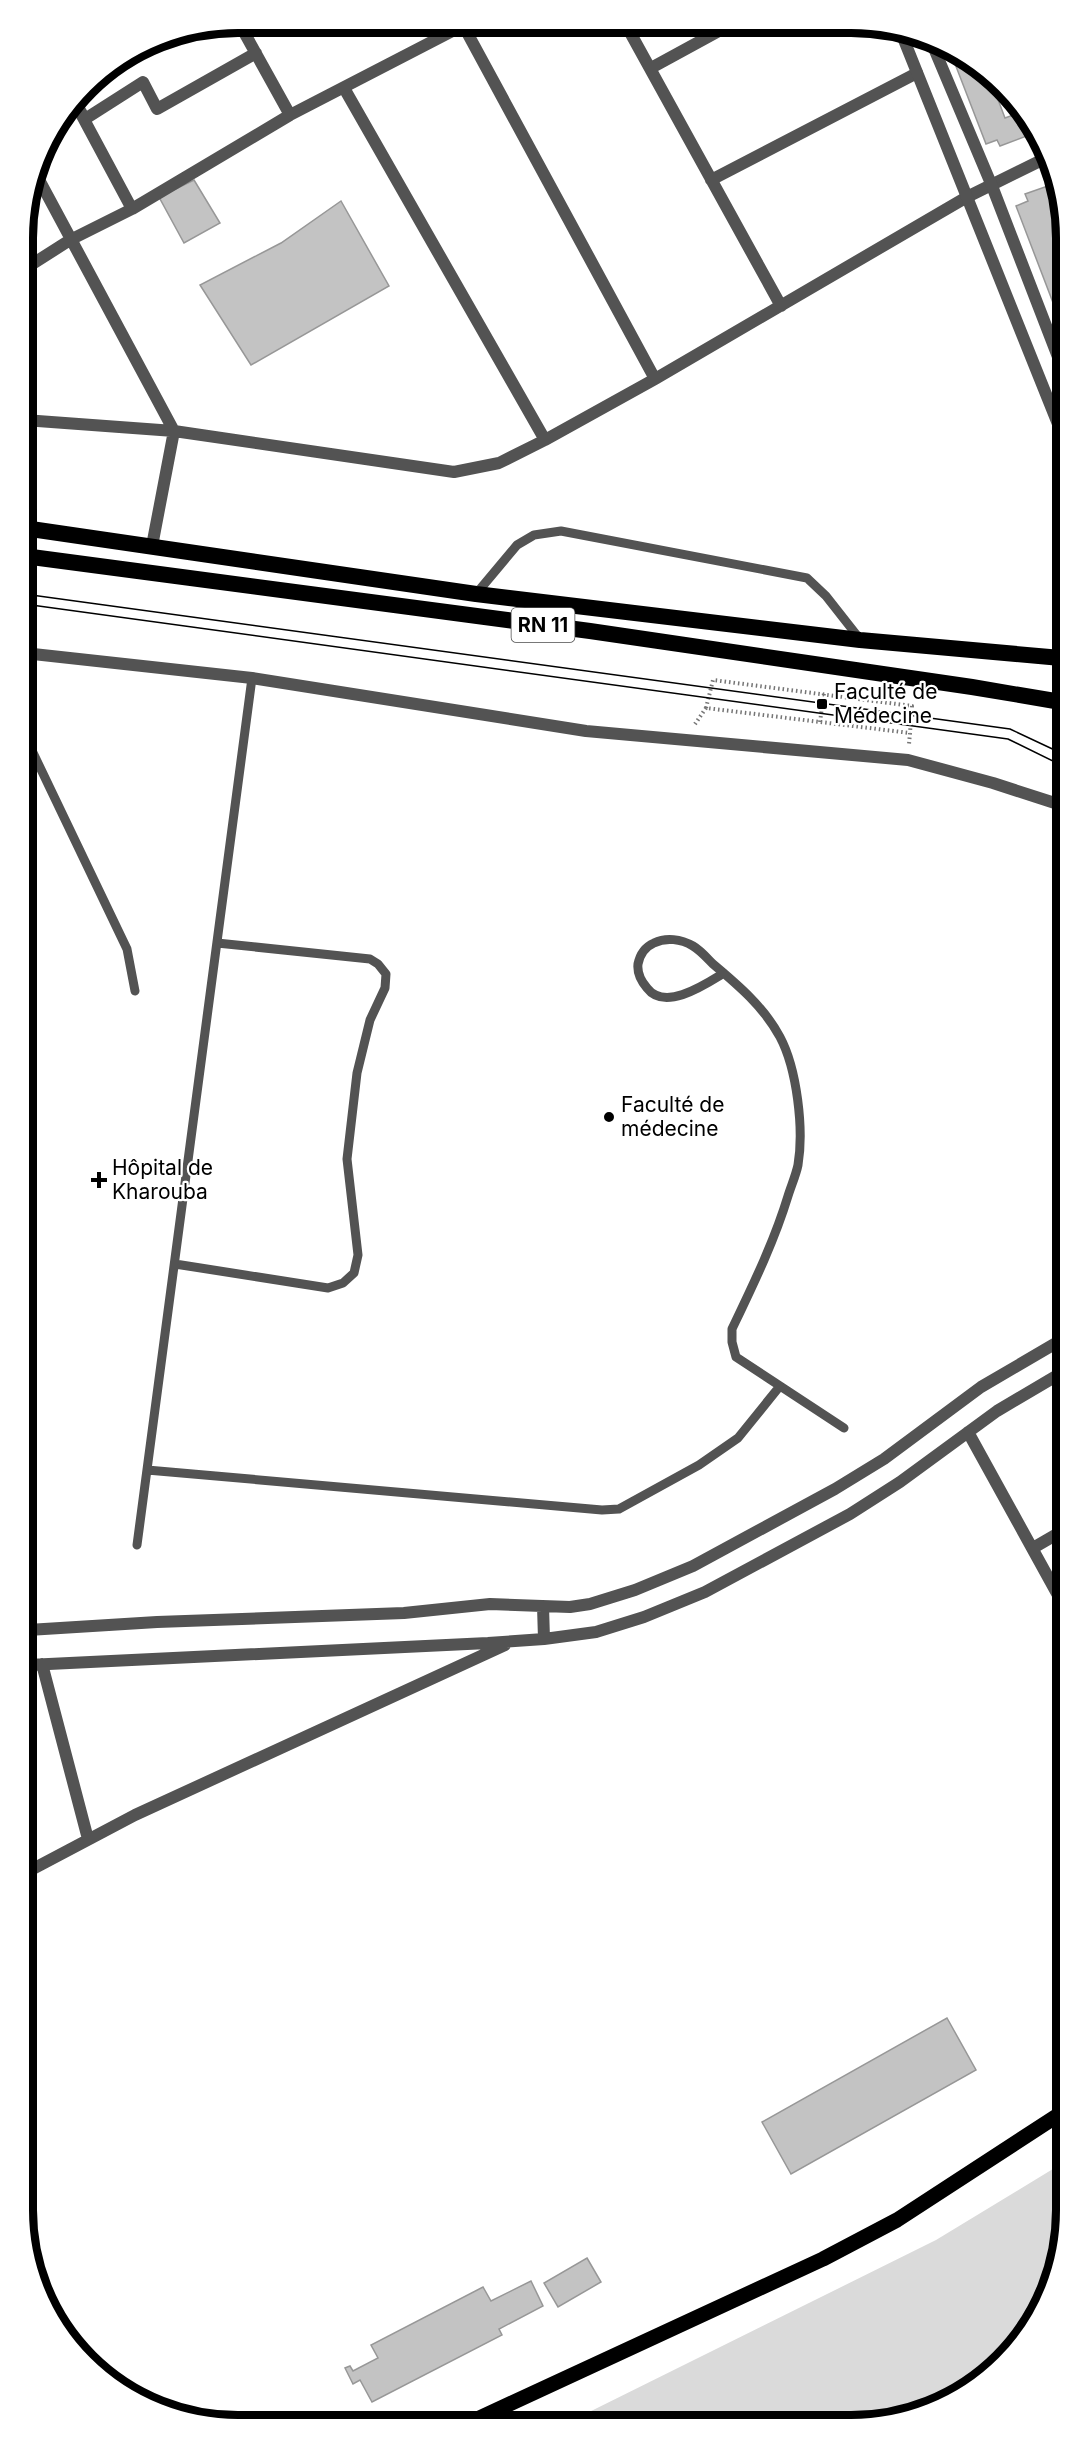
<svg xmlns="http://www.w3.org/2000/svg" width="1089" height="2448" font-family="Inter,sans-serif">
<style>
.green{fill:#dadada}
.building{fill:#c3c3c3;stroke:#979797;stroke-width:1.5}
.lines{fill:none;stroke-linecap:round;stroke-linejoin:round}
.path{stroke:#757575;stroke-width:4;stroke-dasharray:1.5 3;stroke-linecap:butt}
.service{stroke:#535353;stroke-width:9}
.minor{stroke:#535353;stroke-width:12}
.tertiary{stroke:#535353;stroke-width:12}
.primary{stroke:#000;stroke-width:15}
.trunk{stroke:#000;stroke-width:16}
.tram{stroke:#000;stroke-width:1.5}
.poi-dot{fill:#000;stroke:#fff;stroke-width:2}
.labels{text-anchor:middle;stroke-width:4.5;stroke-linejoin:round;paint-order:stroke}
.shield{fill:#fff;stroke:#4c4c4c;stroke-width:1.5}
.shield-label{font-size:20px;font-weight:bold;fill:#000}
.poi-label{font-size:21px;fill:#000;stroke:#fff;text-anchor:start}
.rim{fill:none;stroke:#000;stroke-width:8}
</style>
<rect width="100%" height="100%" fill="#fff"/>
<path class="green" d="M1066,2161V2225L1050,2292L1013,2352L971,2389L907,2418L573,2420L936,2240Z"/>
<path class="building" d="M952,56L988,73L1005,118L1024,111L1030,118L1037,132L1000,146L997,140L986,144Z
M194,180L220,223L184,243L159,197Z
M1059,182V211L1053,214L1057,223L1053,225L1059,242L1060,312L1057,313L1016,206L1028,201L1025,194Z
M341,201L389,286L251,365L200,285L281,243Z
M947,2018L976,2070L791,2174L762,2122Z
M587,2258L601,2282L558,2307L544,2283Z
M531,2281L543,2306L499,2329L502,2335L372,2402L360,2380L353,2384L345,2368L350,2366L353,2371L378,2358L371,2345L483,2287L491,2301Z"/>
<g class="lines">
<path class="path" d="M706,708L713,680L912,706L910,733
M820,722L824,693
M695,724L706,708L910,733L909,744"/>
<path class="service" d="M476,594L517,545L534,535L561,531L807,578L826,596L859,638
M25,736L127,949L135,991
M724,973C706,984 665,1012 647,988C641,981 637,973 638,964C640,954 645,947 654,943C666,937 681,939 693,946C700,950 707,958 713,964C738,985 764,1007 780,1037C797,1069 804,1129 798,1165C796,1175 791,1186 788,1196C774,1242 753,1285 732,1329V1342L736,1357L844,1428
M175,1264L328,1288L343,1283L354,1273L358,1255L347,1159L357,1073L370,1020L385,988L386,974L378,964L370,959L217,943
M147,1470L602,1510L619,1509L699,1465L738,1438L780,1386
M137,1545L252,678"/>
<path class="minor" d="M239,23L290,115
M463,25L655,379
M626,25L781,306
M651,68L728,26
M344,88L545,440
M75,102L85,119L143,82L157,109L256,53
M80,112L132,209
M36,174L174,431L152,546
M711,180L917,73
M23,270L70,240L132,209L290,115L466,24
M24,420L174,431L454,472L499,463L545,440L655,379L967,197L1048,157
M968,1432L1064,1606
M1033,1548L1064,1530
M543,1606L544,1639
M28,1630L157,1622L404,1613L490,1604L570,1607L590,1604L635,1590L693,1566L835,1489L884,1459L981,1387L1063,1339
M42,1664L88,1839
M28,1665L488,1643L544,1639L596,1632L644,1617L705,1592L850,1514L900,1482L997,1411L1063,1372
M29,1871L135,1815L505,1645"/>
<path class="tertiary" d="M900,30L1060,429
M933,46L992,186L1060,362
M24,653L252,678L586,731L908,760L993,783L1061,805"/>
<path class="primary" d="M475,2420L823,2259L897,2220L1066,2110"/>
<path class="trunk" d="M24,528L476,594L860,640L1061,658
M24,556L590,631L972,687L1061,702"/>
<path class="tram" d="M24,594L1010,729L1061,753
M24,604L1008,739L1061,765"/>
</g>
<g class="poi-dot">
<rect x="816" y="698" width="12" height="12" rx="3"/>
<circle cx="609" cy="1117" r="6"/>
<path d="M96 1171h6v6h6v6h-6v6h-6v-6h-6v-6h6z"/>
</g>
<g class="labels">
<rect class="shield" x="511.5" y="608" width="63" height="34" rx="4.5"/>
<g class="shield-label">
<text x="543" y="632">RN 11</text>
</g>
<g class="poi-label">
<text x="834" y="699">Faculté de<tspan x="834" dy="24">Médecine</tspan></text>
<text x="621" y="1112">Faculté de<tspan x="621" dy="24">médecine</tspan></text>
<text x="112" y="1175">Hôpital de<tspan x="112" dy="24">Kharouba</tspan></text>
</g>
</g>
<path d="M0 0H1089V2448H0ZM238 33H851A205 205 0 0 1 1056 238V2210A205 205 0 0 1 851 2415H238A205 205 0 0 1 33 2210V238A205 205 0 0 1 238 33Z" fill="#fff" fill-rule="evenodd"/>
<path class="rim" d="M238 33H851A205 205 0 0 1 1056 238V2210A205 205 0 0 1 851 2415H238A205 205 0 0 1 33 2210V238A205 205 0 0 1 238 33Z"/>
</svg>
